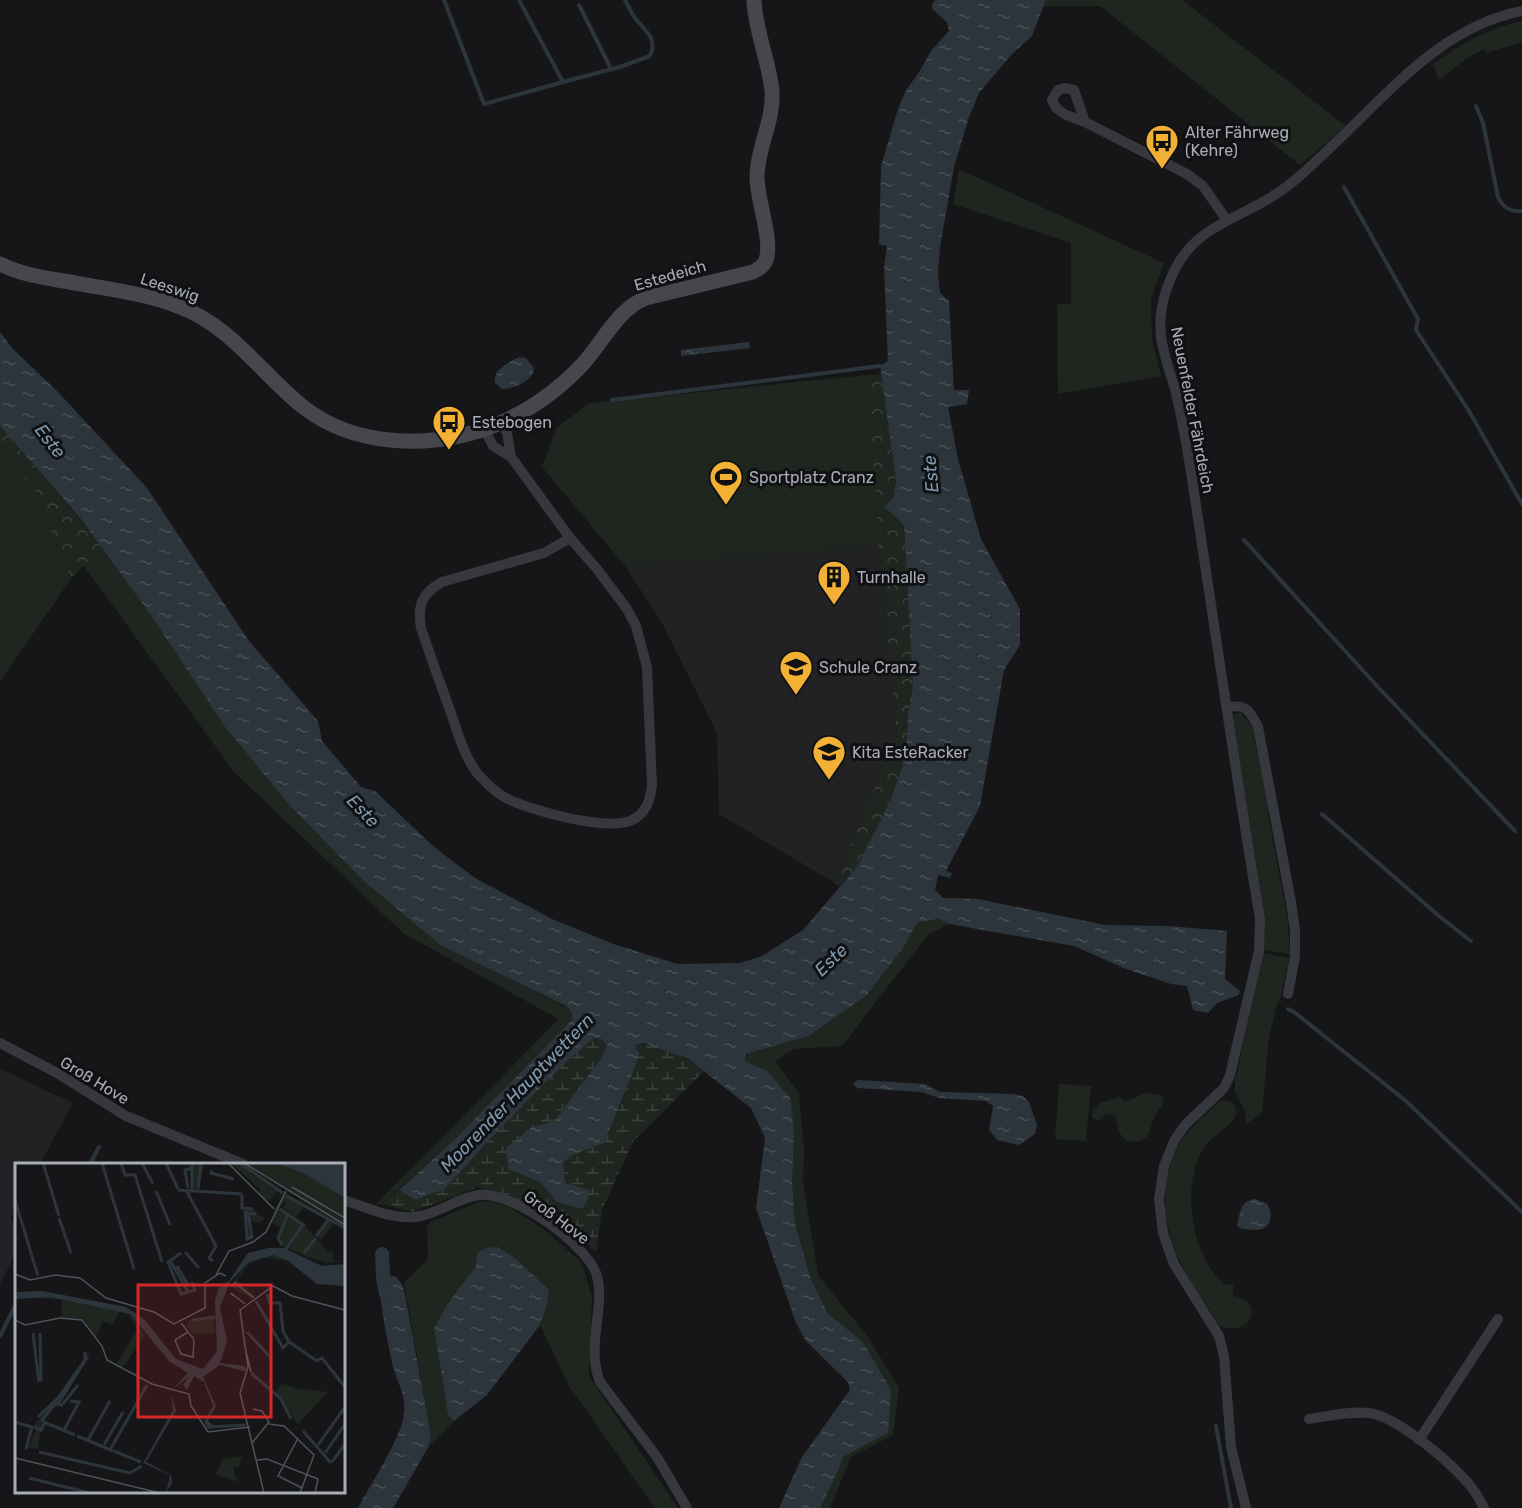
<svg xmlns="http://www.w3.org/2000/svg" width="1522" height="1508" font-family="Rubik,sans-serif">
<style>
.built{fill:#222225}
.grass{fill:#1e261f}
.forest{fill:url(#forest-crowns)}
.wetland{fill:url(#wetland-marsh)}
.water{fill:url(#water-ripples)}
.lines{fill:none;stroke-linecap:round;stroke-linejoin:round}
.stream{stroke:#2c353c;stroke-width:4}
.canal{stroke:#2c353c;stroke-width:14}
.street{stroke:#37383d;stroke-width:10}
.secondary{stroke:#45474d;stroke-width:15}
.labels{text-anchor:middle;stroke-width:6;stroke-linejoin:round;paint-order:stroke}
.poi-label{font-size:16px;fill:#a8adb8;stroke:#111113;text-anchor:start}
.street-label{font-size:16px;fill:#a8adb8;stroke:#111113}
.water-label{font-size:18px;font-style:italic;fill:#7f9bb3;stroke:#111113}
.inset-river{fill:none;stroke:#2c353c;stroke-width:3}
.inset-road{fill:none;stroke:#505258;stroke-width:1.5}
.view{fill:#d62828;fill-opacity:0.15;stroke:#d62828;stroke-width:3}
.inset-edge{fill:none;stroke:#a8adb8;stroke-width:3}
</style>
<defs>
<pattern id="forest-crowns" width="20" height="18" patternUnits="userSpaceOnUse" patternTransform="scale(1.5)"><rect width="20" height="18" fill="#1e261f"/><path d="M2 6a3 3 0 1 1 6 0M12 15a3 3 0 1 1 6 0" fill="none" stroke="#3c433d"/></pattern>
<pattern id="wetland-marsh" width="20" height="14" patternUnits="userSpaceOnUse" patternTransform="scale(1.5)"><rect width="20" height="14" fill="#1e261f"/><path d="M1 5h8M5 5V1M11 12h8M15 12V8" fill="none" stroke="#3c433d"/></pattern>
<pattern id="water-ripples" width="26" height="14" patternUnits="userSpaceOnUse" patternTransform="scale(1.5)"><rect width="26" height="14" fill="#2c353c"/><path d="M2 4q2-2 4 0t4 0M15 11q2-2 4 0t4 0" fill="none" stroke="#485056"/></pattern>
</defs>
<rect width="100%" height="100%" fill="#161618"/>
<path class="built" d="M879,546L897,736L835,883L719,814L717,733L661,621L625,566Z
M0,1069L73,1103L40,1164H16V1208L10,1219L16,1223V1253L0,1284Z"/>
<path class="grass" d="M1046,0H1182L1346,126L1300,165L1100,6H1044Z
M1522,21V42L1486,53L1485,49L1470,56L1439,80L1433,64C1461,44 1488,28 1522,21Z
M959,169L1164,263L1151,299L1152,339L1161,376L1058,394L1057,304H1071V243L953,204Z
M867,375L879,546L625,566L542,467L557,427L590,403Z
M0,451L9,456L40,497L55,541L71,579L0,681Z
M101,547L150,614L225,727L290,806L364,881L440,945L566,1007L571,1011L573,1018L569,1023L457,1137L382,1204L375,1205L559,1019L403,933L235,773L83,565Z
M1236,713H1241L1252,727L1268,803V815L1287,914L1290,954L1264,950L1232,717Z
M939,919L949,924L928,935L842,1046L794,1049L775,1061L799,1093L804,1149L803,1183L818,1275L868,1337L899,1388L893,1435L851,1457L830,1508H820L838,1471L843,1457L888,1433L862,1341L828,1314L810,1278L795,1223L792,1181L767,1071L745,1061V1053L809,1036L867,995L903,948L918,922Z
M1263,953L1289,958L1280,1001H1278L1269,1037L1262,1112L1247,1124L1244,1109L1235,1092V1080L1240,1060L1246,1021Z
M1059,1084L1091,1086L1086,1141L1055,1139Z
M1148,1093L1163,1096V1103L1153,1120L1147,1138C1123,1149 1119,1135 1115,1115L1106,1114L1098,1121L1092,1117L1093,1110L1100,1103L1120,1097L1124,1101C1132,1101 1139,1094 1148,1093Z
M1226,1100L1230,1101L1236,1107V1116C1228,1129 1212,1135 1203,1149C1181,1186 1191,1255 1224,1284L1233,1285V1296C1266,1300 1253,1338 1219,1326C1209,1307 1195,1290 1185,1272C1163,1232 1156,1180 1182,1140C1193,1125 1207,1113 1220,1101Z
M491,1201L511,1208L545,1230L582,1263L592,1298L589,1376L678,1508H655L569,1386L540,1325L546,1308L477,1253L476,1266L448,1303L434,1328L448,1415L454,1421L429,1446L431,1435L404,1283L428,1259L427,1227L430,1222L479,1202Z"/>
<path class="forest" d="M881,374L896,481L893,499L904,525L913,685L908,715L906,757L888,806L856,868L840,886L835,883L897,735L879,546L867,375Z
M0,426L79,518L101,547L71,579L55,541L40,497L9,457L0,451Z"/>
<path class="wetland" d="M594,1038H600L607,1045L602,1057L554,1121L531,1128L508,1169L540,1182L557,1202L564,1183L563,1163L572,1155L604,1143L636,1045C657,1040 688,1058 704,1071L633,1142L602,1210L596,1252L556,1215L479,1187L413,1212L382,1204L399,1190L415,1200L445,1189L489,1140L566,1062Z"/>
<path class="water" d="M935,0H1046L1032,36L1012,54L979,93L969,117L954,167L940,247L938,273L940,293L949,301L954,390H969L967,404L948,407L958,459L981,539L1020,609V645L1004,670L980,806L946,871L952,873L950,878L938,875L935,890L943,898L978,899L1105,925L1169,926L1227,931L1225,979L1240,991L1239,995L1217,1003L1208,1013L1193,1010L1187,986L1171,984L1126,969L1074,946L949,924L939,919L918,922L903,948L867,995L809,1036L745,1054V1061L767,1071L790,1098L794,1130L792,1181L795,1223L810,1277L828,1314L862,1341L891,1390L888,1433L843,1457L838,1471L820,1508H779L802,1457L850,1390L848,1382L806,1341L796,1323L756,1208L765,1138L751,1108L687,1058L644,1043L636,1045L638,1059L604,1143L572,1155L563,1163L565,1183L591,1191L583,1209L557,1202L540,1182L508,1169L506,1148L531,1128L554,1121L602,1057L607,1045L600,1038H594L566,1062L489,1140L445,1189L415,1200L399,1190L457,1137L569,1023L573,1018L571,1011L566,1006L440,945L364,881L290,806L225,727L150,614L80,518L0,426V332L13,349L58,392L147,488L249,641L318,721L322,741L361,787L375,791L434,847L475,878L552,919L616,945L678,964L740,963L762,956L803,930L856,868L888,806L906,757L908,715L913,685L904,525L885,507L893,499L896,481L880,366L888,361L884,267L887,246L879,244L881,166L898,109L905,92L919,72L931,51L949,31L947,22L932,9V4Z
M749,342L750,348L681,356V350Z
M519,357L526,358L534,368C534,380 514,389 502,389L495,383C492,370 509,362 519,357Z
M858,1080L925,1084L940,1092L1014,1094L1023,1096L1029,1102L1037,1125L1035,1134L1019,1145L997,1140L989,1130L993,1106L986,1101L939,1098L922,1092L857,1088L853,1083Z
M1255,1199L1267,1204C1274,1215 1271,1229 1257,1230C1252,1230 1247,1229 1242,1229L1237,1226C1241,1213 1239,1201 1255,1199Z
M498,1247L516,1259L549,1290L546,1308L540,1325L487,1395L454,1421L448,1415L434,1328L448,1303L476,1266L477,1253L486,1248Z
M379,1252L382,1254L383,1277L395,1276L402,1284L405,1295L431,1435L429,1446L393,1508H358C370,1485 402,1437 404,1414C406,1397 399,1385 394,1370C388,1348 374,1273 379,1252Z"/>
<g class="lines">
<path class="stream" d="M444,0L484,104L563,82
M519,0L563,82L620,67L650,56C658,38 645,31 635,18C631,12 628,6 625,0
M579,5L611,69
M1476,106L1483,123L1498,197C1503,208 1511,212 1522,211
M1344,187L1418,319L1416,330L1469,411L1522,504
M612,400L880,366
M1244,540L1378,687L1515,831
M1322,814L1439,916L1471,941
M1288,1009L1294,1012L1406,1101L1522,1212
M90,1164L99,1147
M0,1336L16,1304
M1216,1426L1231,1508"/>
<path class="canal" d="M382,1254L383,1277L386,1294"/>
<path class="street" d="M1085,122L1074,90L1065,88L1058,90L1052,100L1056,108L1066,115L1085,122L1187,174L1203,186L1226,219
M502,422L507,433L511,457
M484,429L493,446L511,457L570,538L597,569L627,609L636,626L647,667L652,786C650,800 646,814 632,820C607,832 528,810 504,797C494,791 485,782 477,773C465,757 459,737 453,719C442,688 431,658 421,628C417,606 422,593 442,582L544,553L570,538
M1228,707C1247,704 1250,711 1258,727L1291,902L1295,931V956L1288,994
M0,1043L57,1073L126,1116L243,1164
M344,1200C366,1207 390,1219 414,1217C437,1215 456,1198 479,1195C512,1191 584,1242 596,1273C607,1305 585,1345 600,1382L657,1457L687,1508
M1309,1419C1328,1416 1349,1411 1369,1413C1397,1416 1454,1465 1472,1488C1477,1494 1480,1501 1484,1508
M1419,1440L1498,1319
M1246,1508L1231,1447L1224,1356L1219,1336L1174,1264L1163,1233L1159,1199L1164,1166L1174,1141L1185,1125L1224,1088L1230,1075L1259,951L1260,919C1234,766 1213,613 1189,460C1185,436 1181,413 1175,389C1170,372 1163,354 1161,336C1158,311 1166,284 1179,262C1202,225 1239,218 1273,196C1294,183 1313,164 1332,146C1389,93 1441,27 1522,11"/>
<path class="secondary" d="M0,264C22,275 46,278 70,282C107,289 145,293 180,307C231,326 261,373 302,406C357,450 439,449 500,423C530,410 559,389 581,366C602,344 617,309 646,298L753,272C758,269 764,266 766,260C773,241 757,200 757,177C757,147 774,122 772,91C769,60 755,31 754,0"/>
</g>
<defs>
<g id="bus-pin" transform="scale(1.725)"><path d="M0 17L-7.5 6A9.5 9.5 0 1 1 7.5 6Z" fill="#f2b134" stroke="#111113"/><path d="M-5-6H5V4H4V6H2V4H-2V6H-4V4H-5ZM-3.5-4V0h7V-4ZM-3.5 1.2v1.5H-2V1.2ZM2 1.2v1.5H3.5V1.2Z" fill="#111"/></g>
<g id="stadium-pin" transform="scale(1.725)"><path d="M0 17L-7.5 6A9.5 9.5 0 1 1 7.5 6Z" fill="#f2b134" stroke="#111113"/><path d="M0-5a6.5 5 0 1 0 0 10a6.5 5 0 1 0 0-10ZM-3.5-1.8h7v3.6h-7Z" fill="#111"/></g>
<g id="building-pin" transform="scale(1.725)"><path d="M0 17L-7.5 6A9.5 9.5 0 1 1 7.5 6Z" fill="#f2b134" stroke="#111113"/><path d="M-4-6H4V6H1V3H-1V6H-4ZM-2.5-4.3h1.7v1.8h-1.7ZM.8-4.3h1.7v1.8H.8ZM-2.5-1h1.7V.8h-1.7ZM.8-1h1.7V.8H.8Z" fill="#111"/></g>
<g id="school-pin" transform="scale(1.725)"><path d="M0 17L-7.5 6A9.5 9.5 0 1 1 7.5 6Z" fill="#f2b134" stroke="#111113"/><path d="M0-5L7-2L0 1L-7-2ZM-4 1L0 2.5L4 1V4Q0 6-4 4Z" fill="#111"/></g>
</defs>
<g fill-rule="evenodd">
<use href="#bus-pin" x="1162" y="141"/>
<use href="#bus-pin" x="449" y="422"/>
<use href="#stadium-pin" x="726" y="477"/>
<use href="#building-pin" x="834" y="577"/>
<use href="#school-pin" x="796" y="667"/>
<use href="#school-pin" x="829" y="752"/>
</g>
<g class="labels">
<g class="poi-label">
<text x="1185" y="138">Alter Fährweg<tspan x="1185" dy="18">(Kehre)</tspan></text>
<text x="472" y="428">Estebogen</text>
<text x="749" y="483">Sportplatz Cranz</text>
<text x="857" y="583">Turnhalle</text>
<text x="819" y="673">Schule Cranz</text>
<text x="852" y="758">Kita EsteRacker</text>
</g>
<g class="street-label">
<text transform="translate(670 275) rotate(-16)" y="6">Estedeich</text>
<text transform="translate(170 287) rotate(18)" y="6">Leeswig</text>
<text transform="translate(1193 410) rotate(79)" y="6">Neuenfelder Fährdeich</text>
<text transform="translate(95 1080) rotate(31)" y="6">Groß Hove</text>
<text transform="translate(557 1217) rotate(37)" y="6">Groß Hove</text>
</g>
<g class="water-label">
<text transform="translate(50 441) rotate(52)" y="6">Este</text>
<text transform="translate(931 474) rotate(-95)" y="6">Este</text>
<text transform="translate(363 811) rotate(46)" y="6">Este</text>
<text transform="translate(831 960) rotate(-44)" y="6">Este</text>
<text transform="translate(517 1093) rotate(-46)" y="6">Moorender Hauptwettern</text>
</g>
</g>
<g transform="translate(15 1163)">
<rect width="330" height="330" fill="#161618"/>
<path d="M177,0L189,3L183,25L177,26ZM215,0H228L269,30L263,38L266,30L263,28L253,39L244,31L245,26ZM230,0H243L330,53V61ZM271,30L330,63V66L319,61L306,77L301,72L312,57L289,44L281,54L268,45L271,37L265,44L291,64L314,90L301,92L302,82L296,95L267,83L262,72L268,66L257,60L261,43ZM230,45L242,47L241,51L250,55L245,60L234,57L237,74L232,76ZM259,92L271,97L247,95L234,101L222,117L241,133L237,136L215,123L234,99L244,94ZM15,134L0,137L15,134H36L105,147L119,155L130,173L108,204L101,201L123,166L115,154L105,148L97,162L88,158L81,174L68,156L46,154L47,137ZM199,155L200,170L178,171L171,163L175,157ZM227,293L224,304H218L222,319L201,311L208,296Z" fill="#1e261f"/>
<path d="M243,0L263,2L285,17L328,35L330,53ZM54,220L43,240L27,256L23,286L13,285L21,267L18,263Z" fill="#1e261f"/>
<path d="M257,0H330V36L285,17ZM302,82L301,92L314,88L318,89V98H330L313,100L296,95Z" fill="#1e261f"/>
<path d="M267,220L279,225L313,229L283,261L261,229Z" fill="#1e261f"/>
<path d="M262,0H330V35L288,10ZM253,85H269L307,103L330,101V123L302,121L273,98L259,92L234,99L215,119L205,144L212,178L205,200L230,203L232,209L205,202L188,214L201,243L193,258L198,262L193,266L189,259L198,243L189,219L179,213L172,227L168,222L175,213L158,226L173,210L155,199L115,151L36,134L0,136L1,129L27,128L111,144L129,156L161,196L188,206L202,188L200,137L205,122L214,118L233,90ZM156,231L161,248L131,299L156,312L157,320L151,330L155,312L128,300L158,247Z" fill="#2c353c"/>
<path class="inset-river" d="M28,0L44,53M87,0L119,106M106,0L110,12H120L147,99M127,0L138,21M151,0L163,26M177,0V26M225,0L268,30M197,7L196,10L219,16M173,25L170,7L177,5M183,26L186,0M163,27L227,31M171,27L201,83L194,95L198,98M141,28L155,62M227,32V45L238,46M271,33L330,65M0,37L23,113M230,45L232,76L237,74L233,50L241,51M265,46L290,63M44,55L56,90M301,73L313,57M267,82L263,75L273,51M271,86L287,63M170,89L184,105M166,90L153,99L166,131L173,129M288,91L301,75M155,97L173,129L180,127L177,119M162,103L173,122M252,131L255,140H265L268,168L274,179L302,198L307,195L330,224M241,138L268,185L274,179M177,157L200,154M232,169L256,195M18,170L24,219M25,170L26,218M236,210L266,236L276,256M43,241L73,193M23,254L43,235L70,197V189M0,259L17,264L11,286M31,260L60,272M19,264L26,267L30,259L27,257L40,241L47,242L63,222M193,264L231,262M49,267L64,239L55,238M288,268L316,300M62,273L98,288M73,277L95,238M89,282L108,249M303,282L330,244M95,287L132,222M99,288L126,299M24,289L115,310L127,303M310,290L330,261M317,299L330,281M14,315L75,330"/>
<path class="inset-road" d="M213,0L259,46M229,0L330,62M277,24L330,55M0,111L15,117L40,112L65,115L91,135L139,149L159,161L190,145V120L205,110L211,113M201,112L214,88L238,79L251,69L271,28M219,119L239,135M218,133L216,130L230,141M0,157L10,162L45,155L67,157L87,183L92,197L137,221L174,231L176,243L193,269L235,264M166,160L178,175L179,178L178,194L166,191L160,177L173,169M230,184L236,209M254,261L269,263L299,292L285,330M283,275L263,313L287,325M237,280L254,259L247,248L238,246M0,295L145,330M242,297L252,296L303,316L300,330M249,330L225,230L233,204L225,147L258,123L277,133L330,147"/>
<path class="view" d="M123,122H256V254H123Z"/>
<rect width="330" height="330" class="inset-edge"/>
</g>
</svg>
